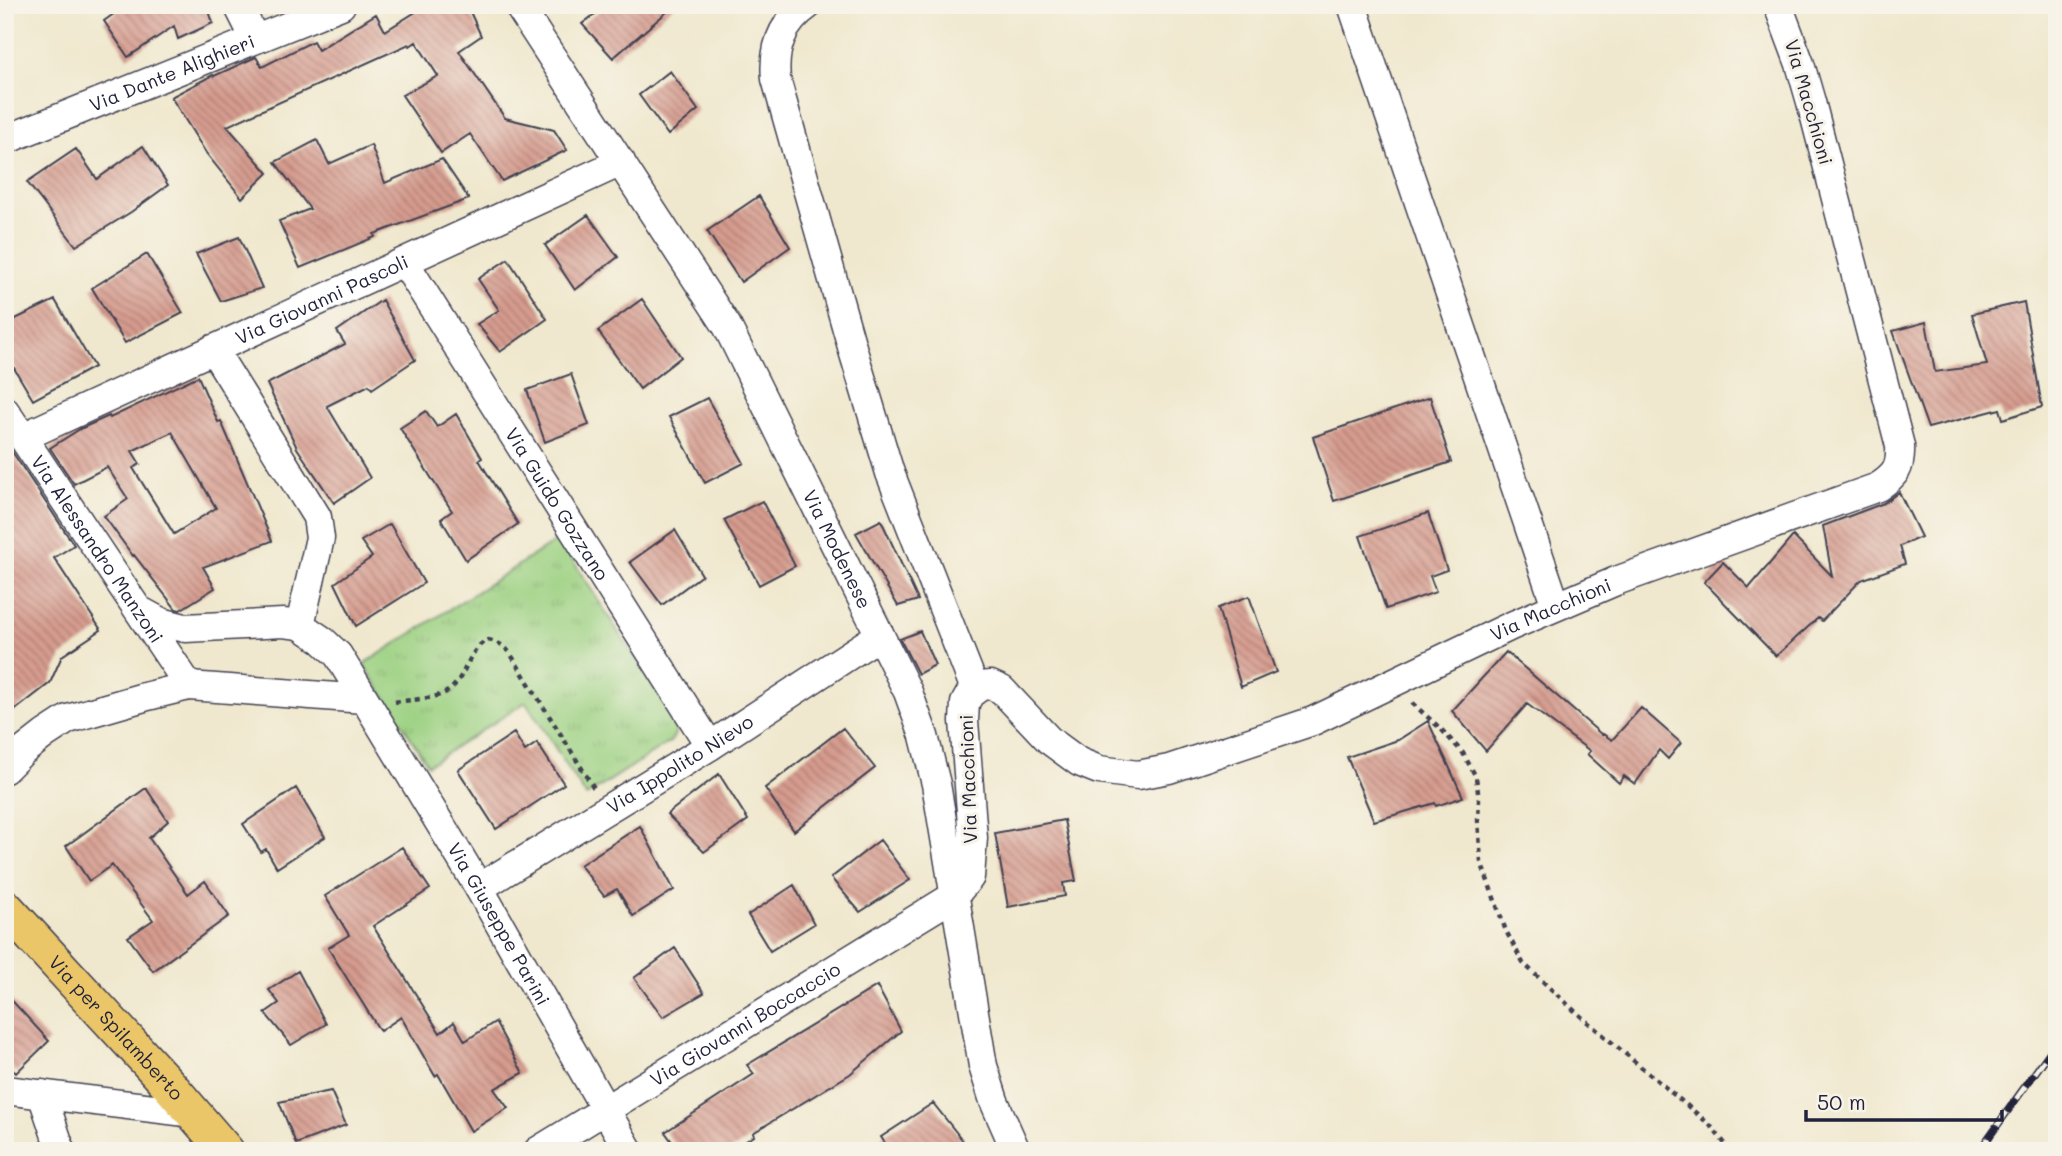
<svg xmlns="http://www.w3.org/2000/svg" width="2062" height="1156" font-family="Mali,sans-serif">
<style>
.park{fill:url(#park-tufts);stroke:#5f7a5e;stroke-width:2}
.building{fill:url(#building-back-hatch);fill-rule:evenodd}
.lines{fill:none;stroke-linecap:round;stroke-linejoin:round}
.minor-casing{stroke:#414051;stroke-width:31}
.major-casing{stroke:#414051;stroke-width:38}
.path{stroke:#414051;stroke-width:4.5;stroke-dasharray:5 5;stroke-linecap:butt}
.minor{stroke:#fff;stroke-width:28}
.major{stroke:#ebc669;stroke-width:35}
.rail-casing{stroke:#22223b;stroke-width:8}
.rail{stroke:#f7f3e8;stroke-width:5;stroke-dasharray:16;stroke-linecap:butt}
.labels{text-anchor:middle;stroke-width:6;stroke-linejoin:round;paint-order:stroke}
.street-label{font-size:19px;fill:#22223b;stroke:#f7f3e8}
</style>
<defs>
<pattern id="park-tufts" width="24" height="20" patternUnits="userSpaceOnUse" patternTransform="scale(1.75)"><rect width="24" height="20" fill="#9cd182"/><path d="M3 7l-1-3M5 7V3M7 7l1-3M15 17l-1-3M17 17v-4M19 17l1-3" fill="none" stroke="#86b371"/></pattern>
<pattern id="building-back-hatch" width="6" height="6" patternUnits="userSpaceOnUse" patternTransform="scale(1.75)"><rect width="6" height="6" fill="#d69b8e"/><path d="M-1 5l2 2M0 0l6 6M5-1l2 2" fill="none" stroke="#ad7e75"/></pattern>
</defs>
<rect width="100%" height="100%" fill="#f7f3e8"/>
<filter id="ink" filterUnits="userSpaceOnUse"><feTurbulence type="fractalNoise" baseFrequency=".0143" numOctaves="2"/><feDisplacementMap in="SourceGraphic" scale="14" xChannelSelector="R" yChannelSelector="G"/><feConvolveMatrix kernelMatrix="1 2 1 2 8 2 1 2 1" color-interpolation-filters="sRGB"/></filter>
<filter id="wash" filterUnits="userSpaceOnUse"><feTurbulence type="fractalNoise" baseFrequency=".00686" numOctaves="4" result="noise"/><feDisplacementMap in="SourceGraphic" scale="28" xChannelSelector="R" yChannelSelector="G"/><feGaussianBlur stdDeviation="1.57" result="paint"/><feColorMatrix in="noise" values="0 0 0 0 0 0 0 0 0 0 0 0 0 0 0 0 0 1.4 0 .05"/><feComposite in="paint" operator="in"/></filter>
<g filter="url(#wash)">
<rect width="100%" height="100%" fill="#f0e8ce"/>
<path class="park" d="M559,539L676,722V732L671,741L586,796L526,702L428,765L364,664Z"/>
<g id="blocks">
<path class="building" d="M126,5H207L213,23L178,39L174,26L128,57L104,21Z
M427,5H467L481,36L459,51L505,118L554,130L567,150L502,181L470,134L441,153L402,95L438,76L416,42L410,46L409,44L227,126L268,173L242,198L206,153L171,97L213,75L214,76L256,57L262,67L313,41L318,50L376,14L385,31Z
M607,5H675L613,58L582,24Z
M670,71L698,110L668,135L639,95Z
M317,140L329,164L371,145L385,183L442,159L469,199L374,234L375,237L300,268L279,221L310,209L275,162Z
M143,146L168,185L131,212L76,246L27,182L76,149L97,179Z
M759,196L790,247L741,282L707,231Z
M588,215L618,257L575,290L545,245Z
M239,237L262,288L221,301L196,254Z
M147,254L183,313L125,343L92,288Z
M508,259L547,319L500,352L477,324L499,310L478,279Z
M642,299L681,357L640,389L598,331Z
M55,300L94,367L33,400L5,353V324Z
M382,300L415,360L372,389L369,385L327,406L370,478L334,503L297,448L267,384L345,344L337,331Z
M2024,302L2042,407L2003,419L2000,409L1928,428L1893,331L1926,322L1935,372L1987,365L1972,314Z
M571,374L589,425L545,442L527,390Z
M198,376L218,422L221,421L272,541L203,567L215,588L180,610L176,609L134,555L133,556L104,516L128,499L107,467L74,484L50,448L80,429L109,416L110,418ZM172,432L216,508L174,534L133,468L140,464L132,451Z
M1430,397L1451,462L1334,501L1313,437Z
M707,398L744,463L705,483L669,417Z
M426,411L437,427L456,414L482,458L479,460L518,524L466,560L441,519L452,511L400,428Z
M5,441L74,545L54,558L101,630L62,656L50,683L5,718Z
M1899,492L1921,537L1900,546L1905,564L1861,580L1822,621L1818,618L1776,656L1704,582L1723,562L1749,588L1793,536L1832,576L1823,526L1884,503Z
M762,501L795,566L759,585L724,520Z
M1428,513L1447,570L1430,576L1436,592L1386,609L1360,536Z
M881,520L918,600L898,606L856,533Z
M390,524L424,583L356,626L335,583L372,557L361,541Z
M675,530L702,575L662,605L630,562Z
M1249,596L1276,672L1241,687L1218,608Z
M920,631L935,665L918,674L900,639Z
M1506,652L1602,735L1603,734L1612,740L1641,708L1681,743L1668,759L1659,750L1635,784L1624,776L1619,783L1587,754L1590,751L1527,704L1486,751L1452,711Z
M1428,721L1463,797L1436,806L1435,803L1374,821L1347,757L1398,740Z
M843,728L875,768L794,831L765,788Z
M514,733L525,751L537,743L564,784L496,829L458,770Z
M719,774L748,820L704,852L667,814Z
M146,788L168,821L149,838L188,894L205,881L229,916L153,971L128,937L153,920L112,865L89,881L66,846Z
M296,788L325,837L277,868L266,849L261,852L243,824Z
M1064,820L1076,881L1063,883L1065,896L1008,907L995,833Z
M640,826L674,890L633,916L617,889L604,896L580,865Z
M880,840L910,880L860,912L831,878Z
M402,847L430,889L373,926L440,1033L454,1022L465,1041L495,1022L523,1073L494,1089L508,1108L471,1131L438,1074L435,1076L401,1017L380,1031L328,948L349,935L325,896Z
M794,885L814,924L770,951L748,915Z
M675,948L704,993L663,1017L634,978Z
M298,971L326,1024L291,1045L265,1013L279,1003L269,990Z
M877,986L901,1031L850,1074L753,1133L754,1136L730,1151H679L665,1132L754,1074L747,1065Z
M5,993L49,1041L16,1073L5,1063Z
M331,1091L346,1125L296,1144L279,1102Z
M933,1103L971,1151H890L881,1137Z"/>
</g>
</g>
<g filter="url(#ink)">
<use href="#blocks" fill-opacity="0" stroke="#414051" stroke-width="2"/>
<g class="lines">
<g class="minor-casing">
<g id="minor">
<path d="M238,5L255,39"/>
<path id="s1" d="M518,5L727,326L908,692L924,736L936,784L983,1066L994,1101L1016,1151"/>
<path d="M808,5C782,23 773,48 776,79L854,354L890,473L975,689"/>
<path d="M1352,5L1556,606"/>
<path id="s2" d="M5,140L341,5"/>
<path id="s3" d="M405,263L710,746"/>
<path d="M213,349L317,517L320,538L300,625"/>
<path id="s4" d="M5,411L189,686"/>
<path id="s5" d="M23,437L621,162"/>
<path id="s6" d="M139,610L161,622L185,628L283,623L300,625L322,640L338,655L479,888L629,1151"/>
<path d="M5,769L22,752L45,734L68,719L144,697L189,686L364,699"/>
<path id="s7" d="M479,888L710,746L880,635"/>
<path d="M5,1090L194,1113"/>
<path d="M42,1094L61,1151"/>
<path id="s8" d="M538,1151L954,896L970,877L973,838L964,721L965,703L970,694L981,686L991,685L1002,690L1049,740L1079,762L1099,770L1138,775L1169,769L1313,721L1511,626L1616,581L1878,487C1896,475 1901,468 1900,446L1811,102L1800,64L1778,5"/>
</g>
</g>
<g class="major-casing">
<g id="major">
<path id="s9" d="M5,907L170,1086L226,1151"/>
</g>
</g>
<path class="path" d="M395,702C408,700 437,699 448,691C466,679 468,648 488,640C499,642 504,646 510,653L594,788
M1412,703L1440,728L1463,753L1476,777L1479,800L1478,820L1481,862L1506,931L1523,963L1578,1014L1709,1124L1731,1151"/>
<use href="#minor" class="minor"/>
<use href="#major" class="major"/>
<g class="rail-casing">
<path id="rail" d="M1979,1151L2057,1042"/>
</g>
<use href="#rail" class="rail"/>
</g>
</g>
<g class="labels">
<g class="street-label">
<text dy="7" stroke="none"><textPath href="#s2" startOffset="180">Via Dante Alighieri</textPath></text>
<text transform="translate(1809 102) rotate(74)" y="7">Via Macchioni</text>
<text dy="7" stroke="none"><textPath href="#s5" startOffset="329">Via Giovanni Pascoli</textPath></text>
<text dy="7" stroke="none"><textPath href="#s3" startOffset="285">Via Guido Gozzano</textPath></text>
<text dy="7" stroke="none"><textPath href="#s4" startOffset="166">Via Alessandro Manzoni</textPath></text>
<text dy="7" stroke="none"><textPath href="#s1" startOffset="632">Via Modenese</textPath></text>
<text dy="7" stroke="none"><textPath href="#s8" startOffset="1346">Via Macchioni</textPath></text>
<text dy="7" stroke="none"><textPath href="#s7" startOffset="236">Via Ippolito Nievo</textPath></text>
<text transform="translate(968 779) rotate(-92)" y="7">Via Macchioni</text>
<text dy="7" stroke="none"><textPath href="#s6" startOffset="527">Via Giuseppe Parini</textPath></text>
<text dy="7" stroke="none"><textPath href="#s8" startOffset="243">Via Giovanni Boccaccio</textPath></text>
<text dy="7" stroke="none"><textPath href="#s9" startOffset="164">Via per Spilamberto</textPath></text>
</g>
</g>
<rect width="2062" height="1156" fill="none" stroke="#f7f3e8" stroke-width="28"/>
<path d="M1806 1110v10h196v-10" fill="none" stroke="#22223b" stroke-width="3.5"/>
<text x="1817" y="1110" font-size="21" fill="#22223b" stroke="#f7f3e8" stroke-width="5" paint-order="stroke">50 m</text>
</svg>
